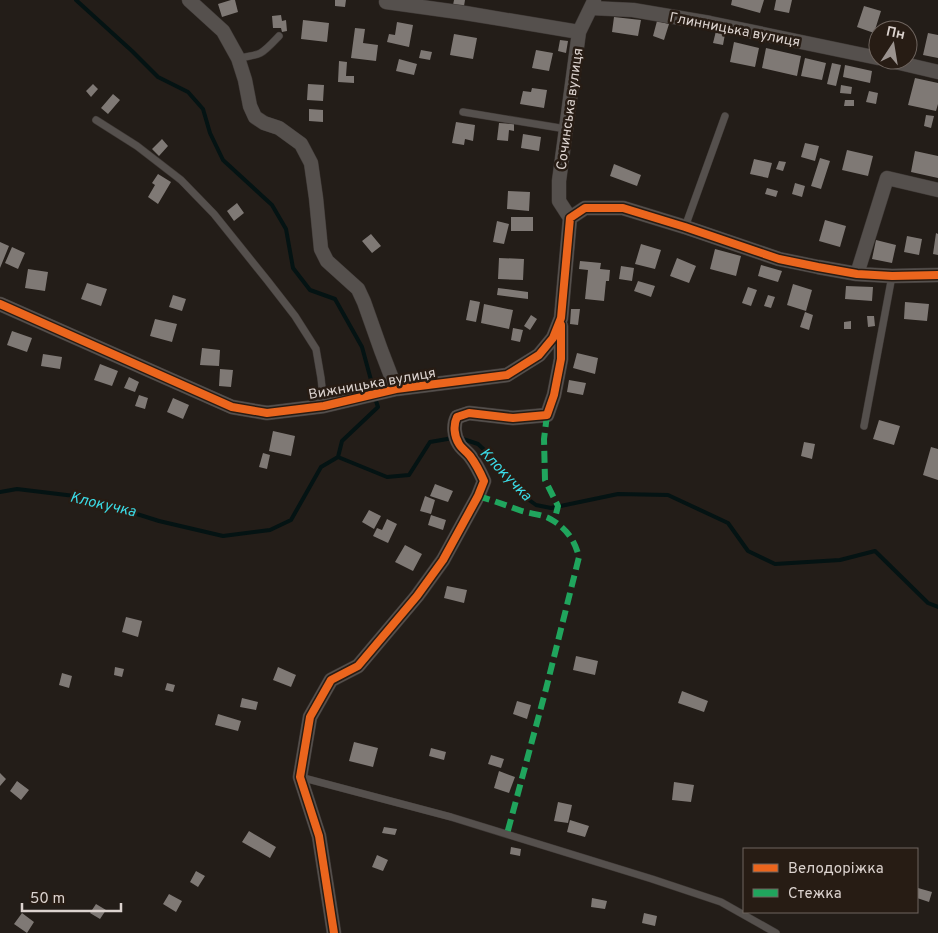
<svg xmlns="http://www.w3.org/2000/svg" width="938" height="933" font-family="Overpass,sans-serif">
<style>
.lines{fill:none;stroke-linecap:round;stroke-linejoin:round}
.stream{stroke:#041313;stroke-width:4}
.building{fill:#7f7975}
.service-casing{stroke:#3e3835;stroke-width:8}
.minor-casing{stroke:#3e3835;stroke-width:15}
.service{stroke:#55504d;stroke-width:7}
.minor{stroke:#55504d;stroke-width:14}
.quiet{stroke:#20a55d;stroke-width:6;stroke-dasharray:12 6;stroke-linecap:butt}
.cycleway-casing{stroke:#271c14;stroke-width:11}
.cycleway{stroke:#eb651d;stroke-width:8}
.labels{text-anchor:middle;stroke-width:5;stroke-linejoin:round;paint-order:stroke}
.street-label{font-size:14px;fill:#dcd3cf;stroke:#271c14}
.water-label{font-size:15px;font-style:italic;fill:#3bdbe6;stroke:#271c14}
</style>
<rect width="100%" height="100%" fill="#231d18"/>
<g class="lines">
<path class="stream" d="M76,0L132,51L158,77L188,92L203,109L210,133L223,160L272,205L286,229L293,268L310,290L335,299L362,347L374,391
M460,438L478,444L496,461L525,497L536,505L551,508L618,494L668,495L728,523L748,551L775,564L840,560L875,551L928,603L938,607
M338,457L342,441L378,407L375,398
M0,492L17,489L83,497L159,521L223,536L270,530L291,520L321,467L338,457L387,477L409,475L430,442L453,438"/>
</g>
<path class="building" d="M231,0H235L238,12L222,17L218,4Z
M335,0H346L345,7L335,6Z
M454,0H465L464,6L453,5Z
M732,0H764L760,13L731,5Z
M776,0H792L789,13L774,10Z
M864,6L881,11L874,33L857,27Z
M281,15L282,21L286,20L287,31L282,32L281,28H273L272,16Z
M614,17L641,20L638,36L612,32Z
M303,20L329,23L327,42L301,39Z
M657,21L669,24L664,40L653,36Z
M397,22L413,25L409,47L387,42L389,34L395,35Z
M355,28L365,29L363,43L378,45L376,61L351,58Z
M716,31L725,34L723,45L713,43Z
M928,33L938,35V58L923,55Z
M454,34L477,38L473,59L450,55Z
M560,40L568,41L566,53L558,51Z
M734,42L759,48L755,67L730,62Z
M766,48L801,56L797,76L762,68Z
M421,50L432,52L430,60L419,58Z
M536,50L553,53L549,71L532,68Z
M805,58L826,63L822,80L801,76Z
M399,59L417,64L414,75L396,71Z
M339,61L347,62L346,76H354V83L338,82Z
M832,63L841,65L836,86L827,84Z
M845,65L872,71L870,83L843,77Z
M915,78L938,83V104L936,111L908,105Z
M93,84L98,89L91,97L86,91Z
M308,84L324,85L323,101L307,100Z
M841,85L852,87L851,94L840,93Z
M532,88L547,90L544,108L520,104L523,91L531,92Z
M869,91L878,93L876,104L866,102Z
M113,94L120,100L108,114L101,108Z
M845,100H854V106H844Z
M309,109L323,110V122L309,121Z
M926,115L934,116L931,128L924,126Z
M456,122L475,125L473,141L465,139L464,145L452,143Z
M499,123L514,124V131L509,130L508,141L497,140Z
M523,134L541,137L539,151L521,148Z
M162,139L168,146L159,156L152,149Z
M805,143L819,146L815,161L801,157Z
M847,150L873,156L868,176L842,170Z
M915,151L938,156V178L911,172Z
M820,158L830,161L821,189L811,186Z
M754,159L772,163L768,178L750,174Z
M779,161L786,162L783,171L776,169Z
M614,164L641,175L637,186L610,176Z
M158,174L171,182L158,204L148,197L155,185L152,183Z
M795,183L805,186L802,197L792,194Z
M767,188L778,191L776,197L765,194Z
M508,191L530,192L529,211L507,209Z
M237,203L244,213L234,221L227,211Z
M511,217H533V231H511Z
M825,220L846,226L840,247L819,241Z
M497,221L509,224L504,244L493,242Z
M936,233L938,234V255L933,254Z
M371,234L381,246L372,253L362,241Z
M907,236L922,239L919,255L904,252Z
M876,240L896,245L892,263L872,259Z
M0,242L9,246L0,268Z
M641,244L661,250L655,269L635,264Z
M12,247L25,253L18,269L5,263Z
M715,249L741,256L736,276L710,269Z
M499,258L524,259L523,280L498,279Z
M677,258L696,266L689,283L670,276Z
M580,261L601,263L600,269L610,270L609,281H606L604,301L585,299L588,270L579,269Z
M761,265L782,271L778,282L758,276Z
M621,266L634,268L632,281L619,279Z
M28,269L48,272L45,291L25,288Z
M638,281L655,286L651,297L634,291Z
M87,283L107,289L101,306L81,299Z
M793,284L812,290L806,311L787,305Z
M846,286L873,287L872,301L845,299Z
M748,287L757,290L751,306L742,303Z
M498,288L528,292V299L497,295Z
M173,295L186,299L182,311L169,307Z
M768,295L775,297L771,308L764,306Z
M470,300L480,302L476,322L466,320Z
M905,302L929,304L927,321L904,319Z
M484,304L513,310L509,329L481,323Z
M571,309H580L578,325L570,324Z
M805,312L813,315L809,330L800,327Z
M531,315L537,319L530,330L524,326Z
M867,316H874L875,326L868,327Z
M155,319L177,324L172,342L150,336Z
M851,321V329H844V322Z
M513,328L523,330L520,342L511,340Z
M12,331L32,338L27,352L7,345Z
M202,348L220,350L219,366L200,365Z
M577,353L598,358L595,374L573,368Z
M43,354L62,357L60,369L41,366Z
M100,364L118,371L112,386L94,380Z
M220,369L233,370L231,387L219,386Z
M129,377L139,382L135,392L124,388Z
M569,380L586,383L583,395L567,392Z
M139,395L148,398L145,409L135,406Z
M173,398L189,405L183,419L167,412Z
M879,420L900,426L894,445L873,439Z
M273,431L295,436L291,456L269,451Z
M804,442L815,444L812,459L801,456Z
M931,447L938,449V480L923,475Z
M263,453L270,455L267,469L259,467Z
M435,484L453,491L448,502L430,496Z
M425,496L435,500L431,514L420,511Z
M369,510L381,516L374,529L362,522Z
M431,515L446,520L443,530L428,525Z
M387,519L397,524L388,543L373,536L377,528L382,530Z
M405,545L422,554L413,571L395,562Z
M447,586L467,590L464,603L444,598Z
M126,617L142,621L138,637L122,632Z
M576,656L598,661L595,675L573,670Z
M115,667L124,669L122,677L114,675Z
M278,667L296,675L291,687L273,680Z
M62,673L72,676L69,688L59,685Z
M167,683L175,685L173,692L165,690Z
M682,691L708,701L704,712L678,703Z
M242,698L258,702L256,710L240,707Z
M517,701L531,705L527,719L513,714Z
M218,714L241,721L238,731L215,725Z
M354,742L378,748L373,767L349,761Z
M431,748L446,752L444,760L429,756Z
M491,755L504,759L501,768L488,764Z
M499,771L515,777L509,793L494,788Z
M0,773L6,779L0,786Z
M17,781L29,790L21,800L10,791Z
M674,782L694,785L691,802L672,800Z
M558,802L572,805L568,823L554,821Z
M570,820L589,826L585,837L567,832Z
M384,827L397,829L395,835L382,833Z
M249,831L276,847L270,858L242,842Z
M511,847L521,849L520,856L510,854Z
M377,855L388,860L383,871L372,867Z
M196,871L205,876L198,887L190,882Z
M918,888L932,892L929,902L917,898Z
M169,894L182,901L176,912L163,904Z
M592,898L607,901L605,909L591,907Z
M96,904L106,910L100,919L90,913Z
M22,913L34,922L27,933L14,924Z
M644,913L657,916L655,926L642,923Z"/>
<g class="lines">
<g class="service-casing">
<path id="service" d="M238,58C262,55 262,54 279,36
M463,112L566,129
M96,120L137,146L181,180L214,214L267,280L295,316L316,349L321,378L324,406
M685,227L725,116
M864,426L892,276
M300,777L451,817L652,879L721,902L776,933"/>
</g>
<g class="minor-casing">
<path id="minor" d="M189,0L223,31L238,58L245,80L250,106L255,117L264,123L279,128L301,144L311,163L316,198L321,249L327,261L358,289L364,302L381,350L396,389
M386,2L465,13L579,32
M591,8L633,10L710,23L878,58
M887,60L938,72
M570,218L559,201V181L579,32L594,1
M857,274L887,178L938,190
M0,304L232,407L267,413L324,406L396,389L507,375L539,355L553,338L561,318L570,218L585,208H623L685,227L779,259L818,267L857,274L892,276L938,275
M334,933L319,836L300,777L310,717L331,680L358,666L417,596L443,560L478,496L484,481C480,472 476,464 470,456C467,452 461,448 459,444C454,436 453,425 457,417L469,413L513,418L547,415L554,395L561,359V326"/>
</g>
<use href="#service" class="service"/>
<use href="#minor" class="minor"/>
<path class="quiet" d="M547,415L544,439L545,480L558,506L556,514L551,520
M478,496C492,500 505,505 519,510C529,514 543,514 552,520C567,529 575,541 579,557L546,689L507,834"/>
<g class="cycleway-casing">
<path id="cycleway" d="M0,304L232,407L267,413L324,406L396,389L507,375L539,355L553,338L561,318L570,218L585,208H623L685,227L779,259L818,267L857,274L892,276L938,275
M334,933L319,836L300,777L310,717L331,680L358,666L417,596L443,560L478,496L484,481C480,472 476,464 470,456C467,452 461,448 459,444C454,436 453,425 457,417L469,413L513,418L547,415L554,395L561,359V325"/>
</g>
<use href="#cycleway" class="cycleway"/>
</g>
<g class="labels">
<g class="street-label">
<text transform="translate(735 29) rotate(11)" y="5">Глинницька вулиця</text>
<text transform="translate(569 109) rotate(-82)" y="5">Сочинська вулиця</text>
<text transform="translate(372 383) rotate(-10)" y="5">Вижницька вулиця</text>
</g>
<g class="water-label">
<text transform="translate(506 474) rotate(46)" y="5">Клокучка</text>
<text transform="translate(103 504) rotate(13)" y="5">Клокучка</text>
</g>
</g>
<rect x="743" y="848" width="175" height="65" fill="#271c14" stroke="#6f655f"/>
<rect x="753" y="864" width="25" height="8" fill="#eb651d" stroke="#6f655f"/>
<text x="788" y="873" font-size="15" fill="#dcd3cf">Велодоріжка</text>
<rect x="753" y="889" width="25" height="8" fill="#20a55d" stroke="#6f655f"/>
<text x="788" y="898" font-size="15" fill="#dcd3cf">Стежка</text>
<g transform="translate(893 45) rotate(12)"><circle r="24" fill="#271c14" stroke="#6f655f"/>
<path d="M0-4L9 19L0 12L-9 19Z" fill="#9b938f"/>
<text y="-8" font-size="14" font-weight="bold" text-anchor="middle" fill="#dcd3cf">Пн</text>
</g>
<path d="M22 903v8h99v-8" fill="none" stroke="#dcd3cf" stroke-width="2.5"/>
<text x="30" y="903" font-size="15" fill="#dcd3cf" stroke="#271c14" stroke-width="4" paint-order="stroke">50 m</text>
</svg>
